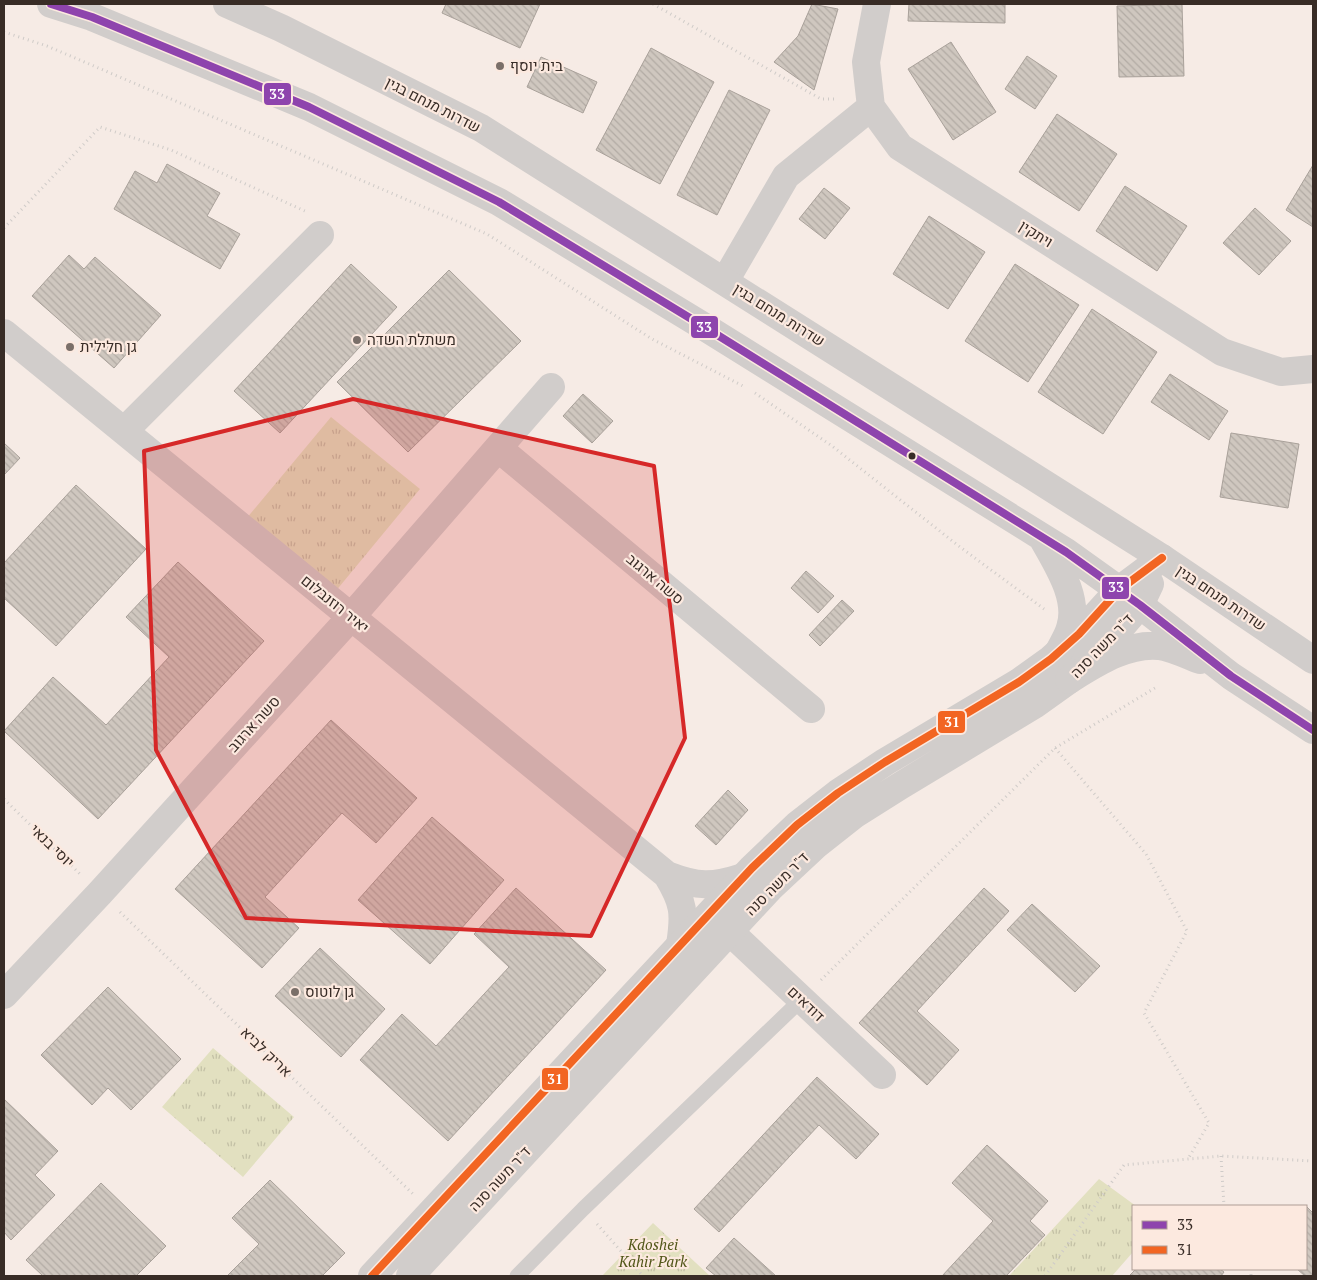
<svg xmlns="http://www.w3.org/2000/svg" width="1317" height="1280" font-family="'PT Serif',Heebo,serif">
<style>
.park{fill:url(#park-tufts)}
.building{fill:url(#building-back-hatch);stroke:#a9a19a}
.lines{fill:none;stroke-linecap:round;stroke-linejoin:round}
.path{stroke:#cfcbc8;stroke-width:3;stroke-dasharray:1 4;stroke-linecap:butt}
.service{stroke:#d1cdcb;stroke-width:15}
.minor{stroke:#d1cdcb;stroke-width:28}
.tertiary{stroke:#d1cdcb;stroke-width:28}
.secondary{stroke:#d1cdcb;stroke-width:28}
.bus-1-casing{stroke:#fce9df;stroke-width:11}
.bus-2-casing{stroke:#fce9df;stroke-width:11}
.bus-1{stroke:#8e44ad;stroke-width:8}
.bus-2{stroke:#f26522;stroke-width:8}
.marked{fill:#d62828;fill-opacity:0.2;stroke:#d62828;stroke-width:4;stroke-linejoin:round}
.poi-dot{fill:#7a6f69;stroke:#fce9df;stroke-width:2}
.bus-dot{fill:#382c26;stroke:#fce9df;stroke-width:2}
.labels{text-anchor:middle;stroke-width:4.5;stroke-linejoin:round;paint-order:stroke}
.poi-label{font-size:15px;fill:#382c26;stroke:#fce9df;text-anchor:start}
.street-label{font-size:15px;fill:#382c26;stroke:#fce9df}
.park-label{font-size:15px;font-style:italic;fill:#525719;stroke:#fce9df}
.line-badge{stroke:#fce9df;stroke-width:2}
.badge-label{font-size:14px;text-anchor:middle;font-weight:bold;fill:#fff}
</style>
<defs>
<pattern id="park-tufts" width="24" height="20" patternUnits="userSpaceOnUse" patternTransform="scale(1.25)"><rect width="24" height="20" fill="#e2e0c0"/><path d="M3 7l-1-3M5 7V3M7 7l1-3M15 17l-1-3M17 17v-4M19 17l1-3" fill="none" stroke="#c3c0a5"/></pattern>
<pattern id="building-back-hatch" width="6" height="6" patternUnits="userSpaceOnUse" patternTransform="scale(1.25)"><rect width="6" height="6" fill="#cfc7bf"/><path d="M-1 5l2 2M0 0l6 6M5-1l2 2" fill="none" stroke="#b2aba4"/></pattern>
</defs>
<rect width="100%" height="100%" fill="#f6ebe5"/>
<path class="park" d="M331,417L420,489L335,592L246,519Z
M213,1048L294,1117L243,1177L162,1107Z
M1099,1179L1136,1206H1133V1252L1112,1276H1009Z
M653,1223L710,1276H602Z"/>
<path class="building" d="M446,4H540L520,48L442,13Z
M812,4L838,9L814,90L774,62L798,36Z
M909,4H1005V23L908,21Z
M1182,4L1184,76L1119,77L1117,6Z
M951,42L996,112L953,140L908,69Z
M651,48L714,82L660,184L596,150Z
M1027,56L1057,76L1035,109L1005,89Z
M541,57L597,82L583,113L527,87Z
M729,90L770,110L717,215L677,195Z
M1057,114L1117,154L1079,211L1019,172Z
M167,164L220,193L207,216L240,234L220,269L114,209L135,171L157,183Z
M1313,165V227L1286,210Z
M1125,186L1187,226L1157,271L1096,231Z
M824,188L850,208L825,239L799,219Z
M1255,208L1291,241L1259,275L1223,243Z
M929,216L985,252L948,309L893,274Z
M69,255L84,269L95,257L161,315L114,368L32,296Z
M351,264L397,307L280,433L234,391Z
M1015,264L1079,305L1028,382L965,341Z
M449,270L521,341L408,452L337,382Z
M1092,309L1157,352L1103,434L1038,392Z
M1170,374L1228,411L1209,440L1151,402Z
M583,394L613,421L592,443L563,416Z
M1231,433L1299,444L1288,508L1220,497Z
M4,443L20,458L4,475Z
M76,485L146,549L56,646L4,598V563Z
M178,562L264,641L98,819L4,731L53,677L106,725L169,657L126,617Z
M806,571L834,596L818,613L791,588Z
M842,600L854,611L820,646L809,635Z
M331,720L417,798L376,843L342,813L265,897L299,928L262,968L175,889Z
M728,790L748,810L716,845L695,826Z
M432,817L504,880L430,964L358,900Z
M516,888L606,970L448,1141L360,1060L402,1014L436,1046L509,967L474,934Z
M984,888L1009,911L917,1011L959,1050L927,1085L859,1023Z
M1032,904L1100,966L1075,992L1007,930Z
M320,948L385,1009L341,1057L275,996Z
M108,987L181,1059L131,1110L108,1088L92,1105L41,1055Z
M817,1077L879,1134L856,1159L819,1125L719,1232L694,1209Z
M4,1099L58,1151L35,1175L55,1195L11,1240L4,1232Z
M987,1145L1048,1201L1030,1221L1045,1235L1006,1276H942L993,1221L952,1183Z
M270,1180L345,1253L322,1276H227L259,1244L232,1218Z
M101,1183L166,1246L136,1276H43L26,1260Z
M1306,1206L1313,1213V1276H1305L1297,1269H1306Z
M734,1238L776,1276H716L706,1268Z
M1136,1269H1220L1224,1272L1221,1276H1129Z"/>
<g class="lines">
<path class="path" d="M653,4L821,99H837
M4,32L47,46L487,234L652,339L743,386
M4,228L100,127L171,150L307,212
M755,393L832,446L960,547L1044,609
M1055,748L1146,854L1187,931L1144,1013L1209,1123L1188,1159
M4,799L81,875
M120,912L413,1194
M821,980L1055,748L1155,688
M1221,1156L1224,1206
M597,1224L643,1276
M1251,1269V1276
M1045,1276L1124,1165L1221,1156L1313,1161"/>
<path class="service" d="M517,1276L583,1209L801,1000"/>
<path class="minor" d="M877,4L866,62L871,107L900,147L1222,352L1281,372L1313,369
M725,281L786,176L871,107
M4,333L667,875C698,887 712,887 743,877
M124,431L320,235
M498,448L811,709
M667,875C684,903 685,913 680,945
M730,932L882,1075
M4,995L100,893L351,617L551,387"/>
<path class="tertiary" d="M372,1276L752,868L797,825L838,793L885,762L1019,682L1051,659L1079,634L1119,590L1162,558
M410,1276L771,887L816,845L854,815L900,786L1034,705L1069,680L1099,653L1140,605L1150,584"/>
<path class="secondary" d="M51,4L92,17L309,107L499,202L703,326L1066,552L1140,605L1231,676L1313,730
M227,4L281,28L481,128L1162,558L1313,660
M1043,539C1056,563 1080,598 1070,628C1068,636 1062,645 1058,653
M1069,680C1095,664 1126,643 1159,646C1172,648 1187,655 1200,660"/>
<g class="bus-1-casing">
<path id="bus-1" d="M51,4L92,17L309,107L499,202L703,326L1066,552L1140,605L1231,676L1313,730"/>
</g>
<g class="bus-2-casing">
<path id="bus-2" d="M372,1276L752,868L797,825L838,793L885,762L1019,682L1051,659L1079,634L1119,590L1162,558"/>
</g>
<use href="#bus-1" class="bus-1"/>
<use href="#bus-2" class="bus-2"/>
</g>
<path class="marked" d="M353,399L654,466L685,738L591,936L246,918L156,750L144,451Z"/>
<g class="poi-dot">
<circle cx="500" cy="66" r="5"/>
<circle cx="357" cy="340" r="5"/>
<circle cx="70" cy="347" r="5"/>
<circle cx="295" cy="992" r="5"/>
</g>
<circle class="bus-dot" cx="912" cy="456" r="4.5"/>
<g class="labels">
<g class="poi-label">
<text x="510" y="71">בית יוסף</text>
<text x="367" y="345">משתלת השדה</text>
<text x="80" y="352">גן חלילית</text>
<text x="305" y="997">גן לוטוס</text>
</g>
<g class="street-label">
<text transform="translate(433 105) rotate(27)" y="5">שדרות מנחם בגין</text>
<text transform="translate(1036 234) rotate(32)" y="5">ויתקין</text>
<text transform="translate(779 315) rotate(32)" y="5">שדרות מנחם בגין</text>
<text transform="translate(655 579) rotate(40)" y="5">סשה ארגוב</text>
<text transform="translate(1221 598) rotate(34)" y="5">שדרות מנחם בגין</text>
<text transform="translate(335 604) rotate(39)" y="5">יאיר רוזנבלום</text>
<text transform="translate(1102 646) rotate(-46)" y="5">ד"ר משה סנה</text>
<text transform="translate(254 724) rotate(-48)" y="5">סשה ארגוב</text>
<text transform="translate(52 846) rotate(44)" y="5">יוסי בנאי</text>
<text transform="translate(777 884) rotate(-45)" y="5">ד"ר משה סנה</text>
<text transform="translate(806 1004) rotate(43)" y="5">דודאים</text>
<text transform="translate(266 1052) rotate(44)" y="5">אריק לביא</text>
<text transform="translate(500 1179) rotate(-47)" y="5">ד"ר משה סנה</text>
</g>
<g class="park-label">
<text x="653" y="1250">Kdoshei<tspan x="653" dy="17">Kahir Park</tspan></text>
</g>
</g>
<g class="line-badge">
<rect x="263" y="82" width="29" height="24" rx="5" fill="#8e44ad"/>
<rect x="690" y="315" width="29" height="24" rx="5" fill="#8e44ad"/>
<rect x="1101" y="576" width="29" height="24" rx="5" fill="#8e44ad"/>
<rect x="937" y="710" width="29" height="24" rx="5" fill="#f26522"/>
<rect x="541" y="1067" width="28" height="24" rx="5" fill="#f26522"/>
</g>
<g class="badge-label">
<text x="277" y="99">33</text>
<text x="704" y="332">33</text>
<text x="1116" y="592">33</text>
<text x="952" y="727">31</text>
<text x="555" y="1084">31</text>
</g>
<rect width="1317" height="1280" fill="none" stroke="#382c26" stroke-width="10"/>
<rect x="1132" y="1205" width="175" height="65" fill="#fce9df" stroke="#ae9d95"/>
<rect x="1142" y="1221" width="25" height="8" fill="#8e44ad" stroke="#ae9d95"/>
<text x="1177" y="1230" font-size="15" fill="#382c26">33</text>
<rect x="1142" y="1246" width="25" height="8" fill="#f26522" stroke="#ae9d95"/>
<text x="1177" y="1255" font-size="15" fill="#382c26">31</text>
</svg>
